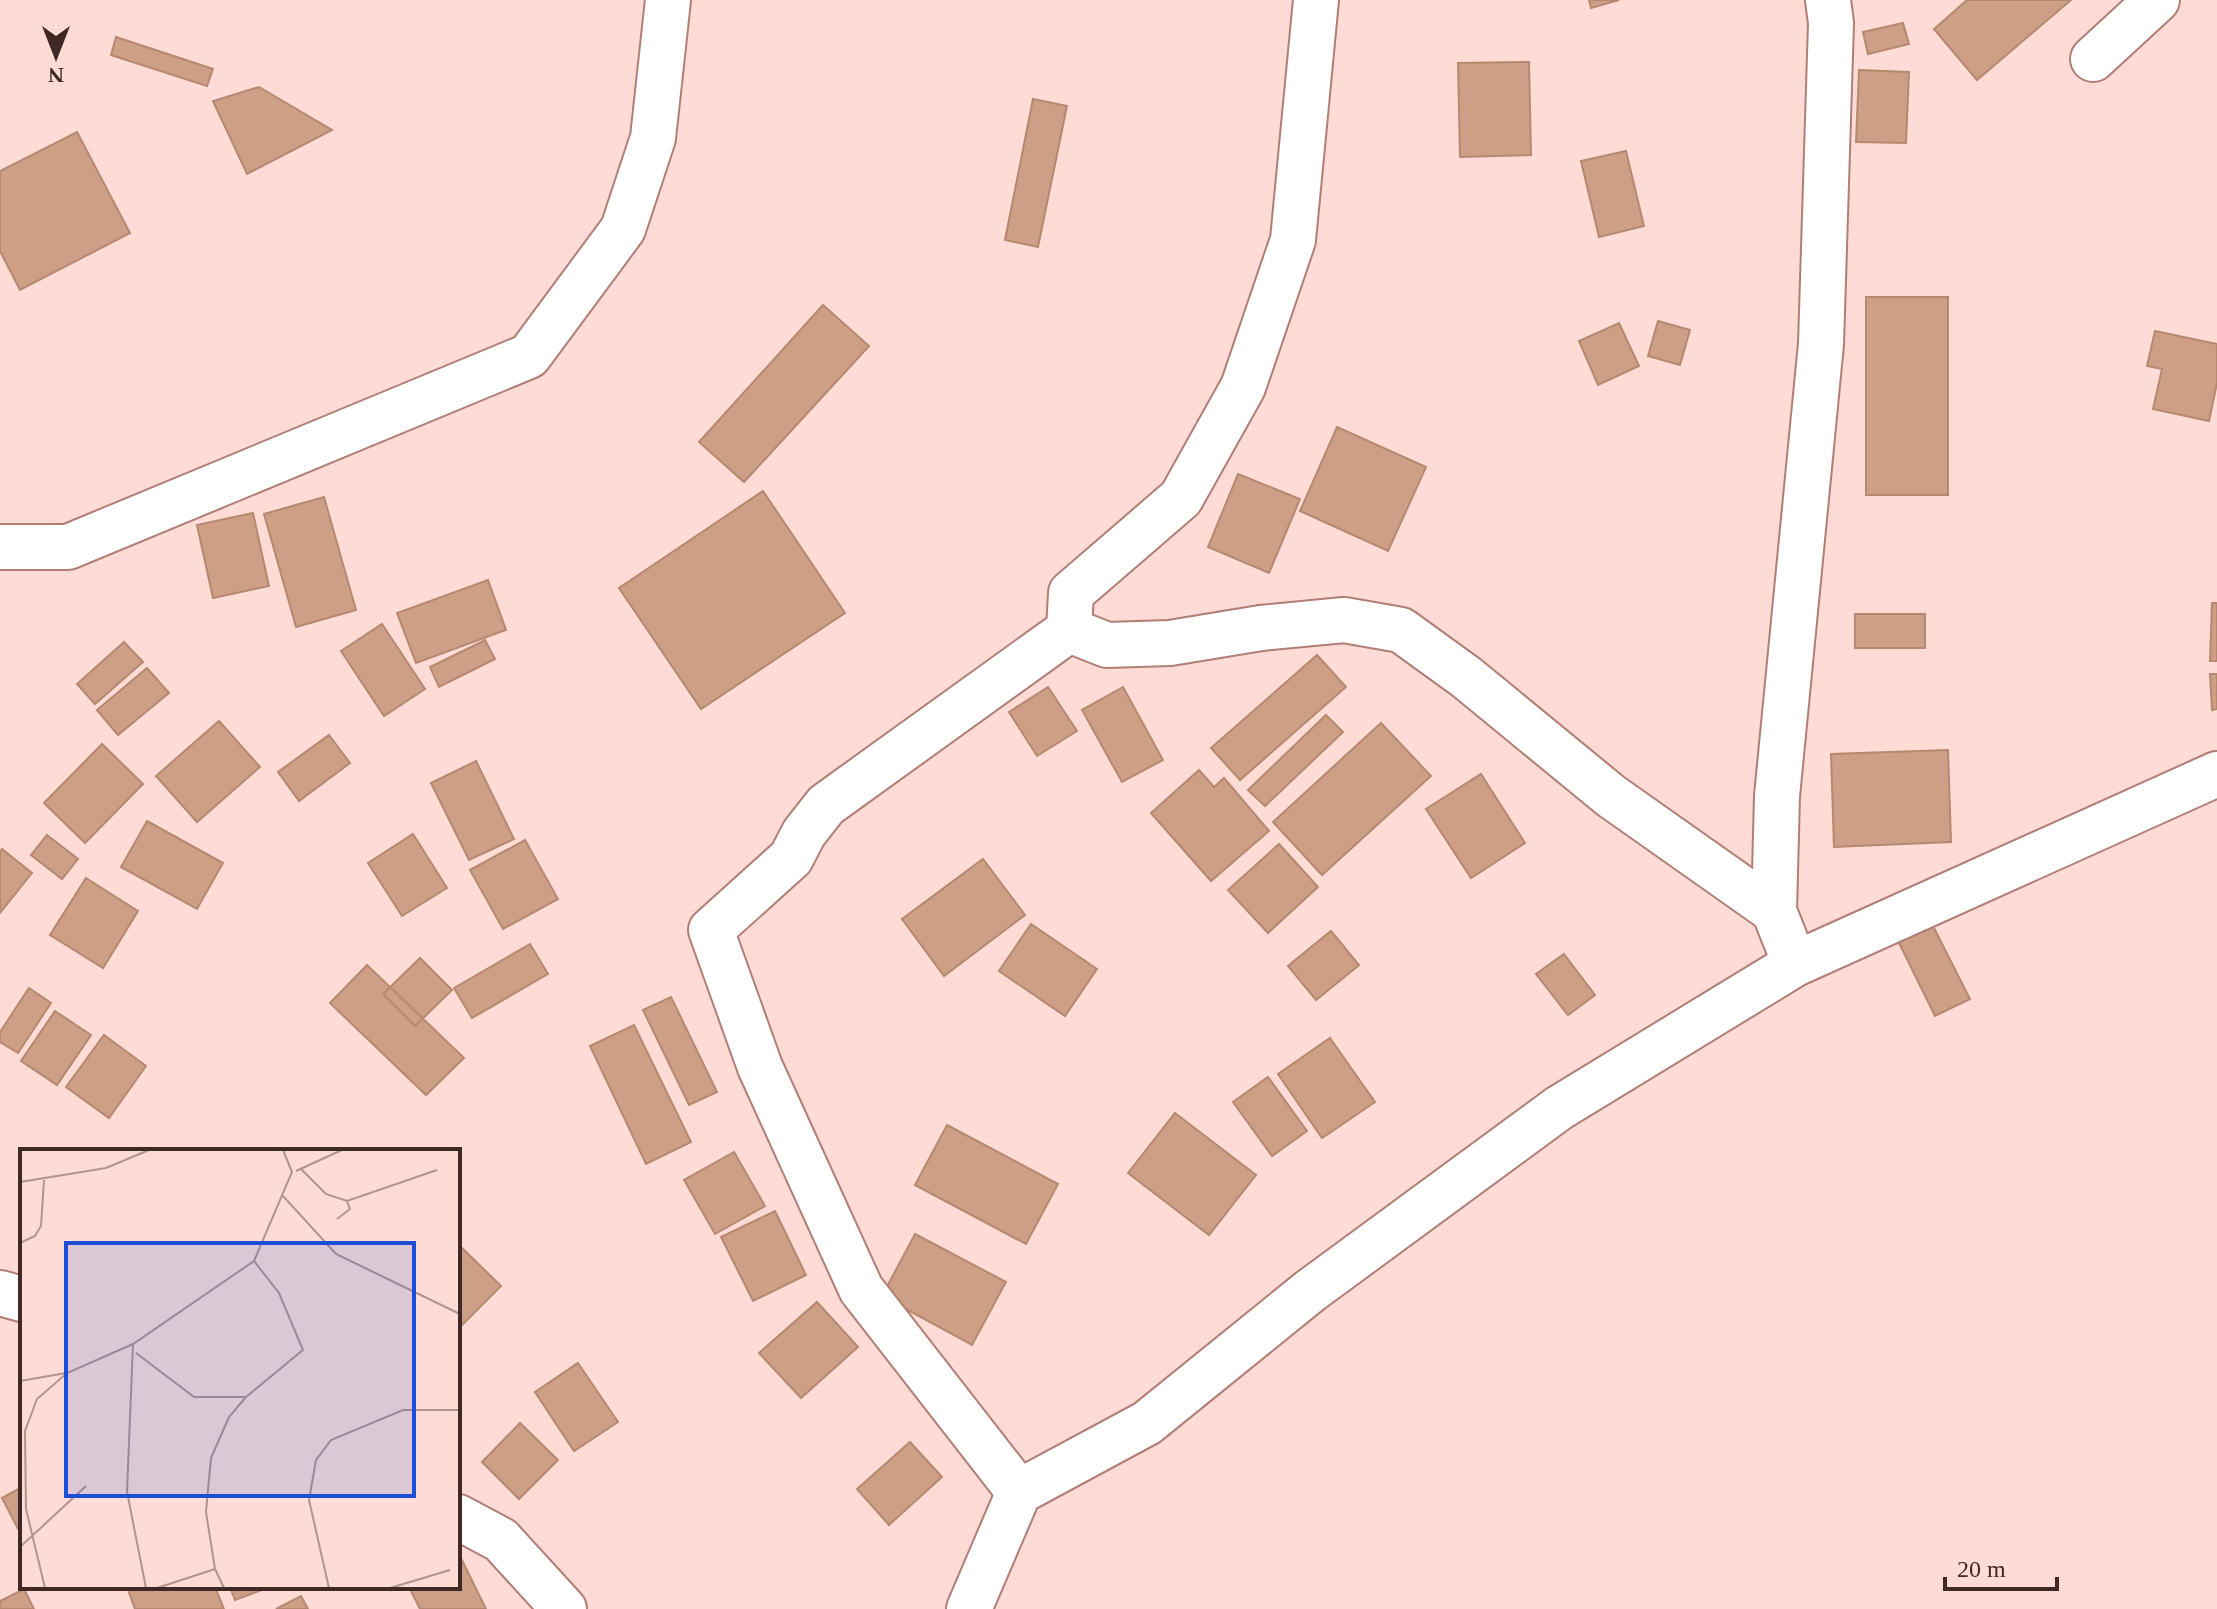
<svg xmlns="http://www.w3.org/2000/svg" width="2217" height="1609" font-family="'Times New Roman',serif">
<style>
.building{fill:#cd9f86;stroke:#b5886f;stroke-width:2}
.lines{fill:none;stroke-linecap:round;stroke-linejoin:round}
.minor-casing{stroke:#b17e75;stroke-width:48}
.minor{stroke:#fff;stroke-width:44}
.inset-road{fill:none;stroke:#b1948f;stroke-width:2}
.view{fill:#1d4ed8;fill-opacity:0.15;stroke:#1d4ed8;stroke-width:4}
.inset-edge{fill:none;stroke:#3e2925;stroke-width:4}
</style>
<rect width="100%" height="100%" fill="#fedcd5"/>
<path class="building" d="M1589,0H1619L1591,8Z
M1967,0H2071L1977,80L1934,29Z
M1903,23L1909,44L1868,54L1863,32Z
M116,37L213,69L207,86L111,55Z
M1529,62L1531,155L1460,157L1458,63Z
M1859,70L1909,72L1906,143L1856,142Z
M259,87L332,130L247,174L213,101Z
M1033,99L1067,106L1038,247L1005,240Z
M77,132L130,233L20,290L0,251V171Z
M1626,151L1644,226L1599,237L1581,161Z
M1866,297H1948V495H1866Z
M823,305L869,346L744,482L699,442Z
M1658,321L1690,330L1680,365L1648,356Z
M1619,323L1639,366L1598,385L1579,341Z
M2155,331L2217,344V383L2209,421L2153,409L2162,369L2147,366Z
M1337,427L1426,467L1388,551L1300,511Z
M1238,474L1300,499L1269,573L1208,547Z
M763,491L845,613L701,709L619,588Z
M324,497L356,610L296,627L264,514Z
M253,513L269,586L213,598L197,525Z
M488,580L506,630L416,663L397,613Z
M2212,603H2217V661H2210Z
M1855,614H1925V648H1855Z
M382,624L425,689L384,716L341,651Z
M485,640L495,659L439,687L430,667Z
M124,642L143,662L95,704L77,684Z
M1317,655L1346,687L1240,780L1211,748Z
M147,668L169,693L118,735L97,710Z
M2210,674H2217V709L2212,710Z
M1048,687L1077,731L1037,756L1009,712Z
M1123,687L1163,760L1122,782L1082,710Z
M1326,715L1343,732L1265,806L1248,790Z
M219,721L260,767L197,822L156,776Z
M1381,723L1431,776L1322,875L1273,822Z
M329,735L350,763L299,801L278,772Z
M102,744L143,784L85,843L44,803Z
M1948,750L1951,842L1834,847L1831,754Z
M476,761L514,839L469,860L431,783Z
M1199,770L1214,787L1224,778L1269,831L1211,881L1151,813Z
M1481,774L1525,843L1471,878L1426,809Z
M147,821L223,863L197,909L121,867Z
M413,834L447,888L402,916L368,863Z
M47,835L78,859L62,879L31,855Z
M525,840L558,899L503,929L470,870Z
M1279,844L1318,887L1268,933L1228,890Z
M2,849L32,873L0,913V852Z
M983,859L1025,915L944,976L902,919Z
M86,878L138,911L103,968L50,935Z
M1031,924L1097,969L1065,1016L999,971Z
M1932,924L1970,999L1935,1016L1898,941Z
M1331,931L1359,965L1316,1000L1288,966Z
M530,944L548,974L472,1018L454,988Z
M1564,954L1595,995L1568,1015L1536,974Z
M420,958L452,990L415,1026L383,994Z
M367,965L464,1058L426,1095L330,1003Z
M29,988L51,1003L18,1053L0,1042V1032Z
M671,997L717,1092L689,1105L643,1010Z
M55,1011L91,1035L57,1085L21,1061Z
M634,1025L691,1142L646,1164L590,1046Z
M104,1035L146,1066L109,1118L66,1087Z
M1330,1038L1375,1102L1322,1138L1278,1074Z
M1268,1077L1307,1131L1272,1156L1233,1102Z
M1175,1113L1256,1175L1209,1235L1128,1173Z
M947,1125L1058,1184L1026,1244L915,1185Z
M734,1152L765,1206L715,1234L684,1180Z
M775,1211L806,1275L753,1301L721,1237Z
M915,1234L1006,1282L972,1345L882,1296Z
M458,1244L501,1286L458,1329Z
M817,1302L858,1347L801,1398L759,1353Z
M578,1363L618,1422L574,1451L535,1392Z
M520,1423L558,1460L519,1499L482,1462Z
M910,1442L942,1477L889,1525L857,1489Z
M22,1487V1527L18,1529L2,1498Z
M458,1552L486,1609H420L409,1587H458Z
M127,1587H215L224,1609H135Z
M230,1587H270L235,1600Z
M24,1589L34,1609H0V1601Z
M301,1596L308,1609H276Z"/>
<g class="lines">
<g class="minor-casing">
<path id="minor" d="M2093,59L2157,0
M0,547H68L529,356L623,229L653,138L668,0
M1069,630L1107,645L1170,643L1261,628L1344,620L1401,630L1466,677L1611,796L1774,911
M1069,630L1071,593L1181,498L1243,387L1293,240L1316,0
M1795,964L1774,911L1777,796L1821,344L1831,23L1828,0
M0,1293L22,1299
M1019,1492L861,1289L760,1067L711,930L791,858L804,833L826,805L1069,630
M458,1517L501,1540L564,1609
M969,1609L1019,1492L1147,1423L1310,1291L1559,1108L1795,964L2217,774"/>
</g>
<use href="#minor" class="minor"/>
</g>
<g transform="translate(20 1149)">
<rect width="440" height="440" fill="#fedcd5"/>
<path class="inset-road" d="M281,20L306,45L327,52L417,21M276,22L322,1M0,33L86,19L129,1M263,47L316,105L440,165M317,70L330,60L327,52M0,94L15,87L21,77L24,31M113,195L107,343L126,439M116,204L174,248H226M0,232L46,224M0,398L66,337M25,439L6,360L5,282L17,250L47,224L113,195L234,112L272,23L263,1M137,439L195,420M204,439L195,420L186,363L191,309L209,268L226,248L283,201L259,144L234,112M309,439L289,351L296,311L311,291L383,261H440M370,439L430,421"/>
<path class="view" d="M46,94H394V347H46Z"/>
<rect width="440" height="440" class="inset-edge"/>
</g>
<g transform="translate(56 56) rotate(180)" stroke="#fedcd5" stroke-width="6" paint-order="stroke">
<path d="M0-6L14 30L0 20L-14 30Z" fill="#3e2925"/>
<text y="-12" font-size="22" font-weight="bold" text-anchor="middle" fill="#3e2925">N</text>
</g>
<path d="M1945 1577v12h112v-12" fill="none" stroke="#3e2925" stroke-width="4"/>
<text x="1957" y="1577" font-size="24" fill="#3e2925" stroke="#fedcd5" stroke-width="6" paint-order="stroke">20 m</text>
</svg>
